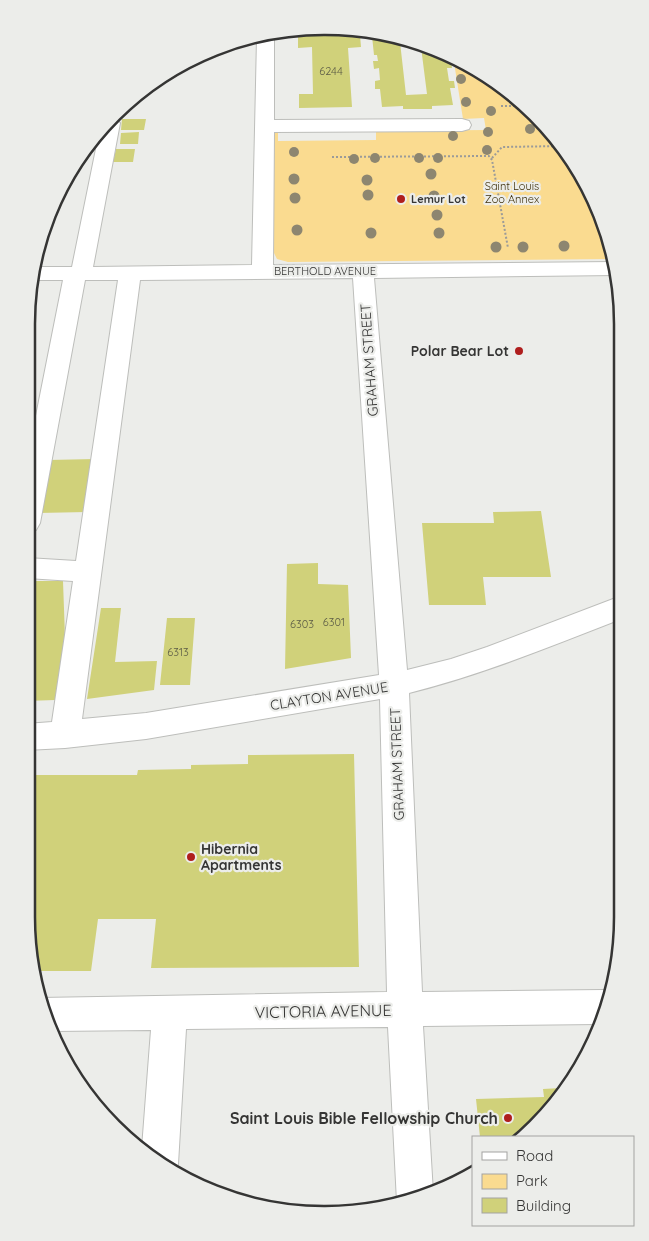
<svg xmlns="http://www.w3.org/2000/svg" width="649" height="1241" font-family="Quicksand,sans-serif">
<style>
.green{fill:#fadb90}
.building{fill:#d0d17a}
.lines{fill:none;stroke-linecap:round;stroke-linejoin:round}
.minor-casing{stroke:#bdbebb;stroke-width:2}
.path{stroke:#9b9b99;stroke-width:2;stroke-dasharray:2 2;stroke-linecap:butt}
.minor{fill:#fff;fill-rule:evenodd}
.tree{fill:#8d8670}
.poi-dot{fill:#af1e1d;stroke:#ecedea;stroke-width:2}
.labels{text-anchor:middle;stroke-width:4.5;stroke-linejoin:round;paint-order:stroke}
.number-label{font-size:11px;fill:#5c5c46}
.far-park-label{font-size:11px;fill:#3f310c;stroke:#ecedea}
.far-poi-label{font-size:11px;font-weight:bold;fill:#353534;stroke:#ecedea;text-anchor:start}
.far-street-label{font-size:11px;fill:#353534;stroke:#ecedea}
.poi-label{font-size:14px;font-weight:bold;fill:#353534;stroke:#ecedea;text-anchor:end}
.street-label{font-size:14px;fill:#353534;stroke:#ecedea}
.near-street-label{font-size:16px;fill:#353534;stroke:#ecedea}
.near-poi-label{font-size:16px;font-weight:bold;fill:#353534;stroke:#ecedea;text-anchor:end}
.rim{fill:none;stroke:#353534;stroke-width:2.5}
</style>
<rect width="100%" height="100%" fill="#ecedea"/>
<path class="green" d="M453,56L521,100L561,143L600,210L613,259L288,262L277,259L274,253V133H278V141L376,140V131L486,130L484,118L463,119Z"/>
<path class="building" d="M360,35L361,47L348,48L352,107L299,108V94H313L312,47L298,48V36Z
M372,36L400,42L406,95L427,94L421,47L446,54L447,61H451L452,68H447L449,81H454L455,88H450L453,105L432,106V109H403V106L382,107L380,89H375V81L380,80L379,68L374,69L373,61H378L377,55H374Z
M122,119H146L144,130H121Z
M139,132L138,144H120L121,133Z
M116,149H135L133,162H113Z
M95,459L87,512L38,513L48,460Z
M541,511L551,577H483L486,605H429L422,523H494L493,512Z
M318,563V584L348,585L351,658L285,669L287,564Z
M29,581H63L65,637L55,700L26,701L27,595Z
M101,608H121L115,662L157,661L154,690L87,699Z
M167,618H195L190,685H160Z
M354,754L359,967L151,968L156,919H98L91,971H35L26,916V798L30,775H137L138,770L191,769V765L248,764V755Z
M561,1088L524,1137H480L476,1099L544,1097L543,1089Z"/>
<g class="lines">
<g class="minor-casing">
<path id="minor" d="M274,36V120L462,119L469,121L471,125L469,129L462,131L274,132L273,265L614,262L617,275L374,278L407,670L451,659L487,647L621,596V619C551,646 482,675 409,693L422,992L603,990L607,992L598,1024L423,1026L433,1193L397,1202L388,1027L186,1029L178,1164L174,1172L159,1165L142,1148L151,1030L52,1031L42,1013L40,998L387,992L380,699L146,739L65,748L26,750V724L52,722L73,581L27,578V558L76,561L118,280H85L40,523L36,530L27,533V461L63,280H34L37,267H72L98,139L114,118L120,123L93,267L252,265L257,38ZM353,278L379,675L146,713L82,719L140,280Z"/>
</g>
<path class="path" d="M501,106H526
M332,157L489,156L492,160L508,248
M492,158L502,147L563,146"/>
<use href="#minor" class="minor"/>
</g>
<g class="tree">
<circle cx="461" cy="79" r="5"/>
<circle cx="466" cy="102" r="5"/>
<circle cx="491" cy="111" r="5"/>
<circle cx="530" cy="129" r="5"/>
<circle cx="488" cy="132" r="5"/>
<circle cx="453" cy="136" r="5"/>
<circle cx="487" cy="150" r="5"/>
<circle cx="294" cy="152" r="5"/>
<circle cx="375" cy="158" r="5"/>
<circle cx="419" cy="158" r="5"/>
<circle cx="438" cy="158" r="5"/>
<circle cx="354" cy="159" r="5"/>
<circle cx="431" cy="174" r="5.5"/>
<circle cx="294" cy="179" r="5.5"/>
<circle cx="367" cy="180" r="5.5"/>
<circle cx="368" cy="195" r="5.5"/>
<circle cx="434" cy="196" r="5.5"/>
<circle cx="295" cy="198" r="5.5"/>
<circle cx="437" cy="215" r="5.5"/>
<circle cx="297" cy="230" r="5.5"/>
<circle cx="371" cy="233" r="5.5"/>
<circle cx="439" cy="233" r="5.5"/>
<circle cx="564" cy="246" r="5.5"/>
<circle cx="496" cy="247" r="5.5"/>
<circle cx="523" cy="247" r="5.5"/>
</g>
<g class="poi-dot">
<circle cx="401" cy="199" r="5"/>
<circle cx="519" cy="351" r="5"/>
<circle cx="191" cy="857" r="5"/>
<circle cx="508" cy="1118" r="5"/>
</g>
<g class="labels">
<g class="number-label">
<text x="331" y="75">6244</text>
<text x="334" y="626">6301</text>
<text x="302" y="628">6303</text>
<text x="178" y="656">6313</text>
</g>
<g class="far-park-label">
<text x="512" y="190">Saint Louis<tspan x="512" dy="13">Zoo Annex</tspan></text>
</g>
<g class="far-poi-label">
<text x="411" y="203">Lemur Lot</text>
</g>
<g class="far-street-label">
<text x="325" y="275">BERTHOLD AVENUE</text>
</g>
<g class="poi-label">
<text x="509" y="356">Polar Bear Lot</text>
<text x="201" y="854" text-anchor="start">Hibernia<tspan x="201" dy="16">Apartments</tspan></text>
</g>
<g class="street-label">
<text transform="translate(369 360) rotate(-94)" y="5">GRAHAM STREET</text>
<text transform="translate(329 696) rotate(-9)" y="5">CLAYTON AVENUE</text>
<text transform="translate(397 764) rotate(-92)" y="5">GRAHAM STREET</text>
</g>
<g class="near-street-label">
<text transform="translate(323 1011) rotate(-1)" y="6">VICTORIA AVENUE</text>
</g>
<g class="near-poi-label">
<text x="498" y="1124">Saint Louis Bible Fellowship Church</text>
</g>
</g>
<path d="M0 0H649V1241H0ZM324 35H325A289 289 0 0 1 614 324V917A289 289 0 0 1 325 1206H324A289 289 0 0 1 35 917V324A289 289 0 0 1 324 35Z" fill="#ecedea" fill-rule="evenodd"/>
<path class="rim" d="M324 35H325A289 289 0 0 1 614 324V917A289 289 0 0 1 325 1206H324A289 289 0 0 1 35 917V324A289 289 0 0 1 324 35Z"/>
<rect x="472" y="1136" width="162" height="90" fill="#ecedea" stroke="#a3a3a1"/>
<rect x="482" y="1152" width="25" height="8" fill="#ffffff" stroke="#a3a3a1"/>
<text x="516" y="1161" font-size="15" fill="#353534">Road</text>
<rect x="482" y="1174" width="25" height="15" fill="#fadb90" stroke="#a3a3a1"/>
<text x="516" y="1186" font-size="15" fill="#353534">Park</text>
<rect x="482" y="1198" width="25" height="15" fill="#d0d17a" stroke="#a3a3a1"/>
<text x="516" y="1211" font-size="15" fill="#353534">Building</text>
</svg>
